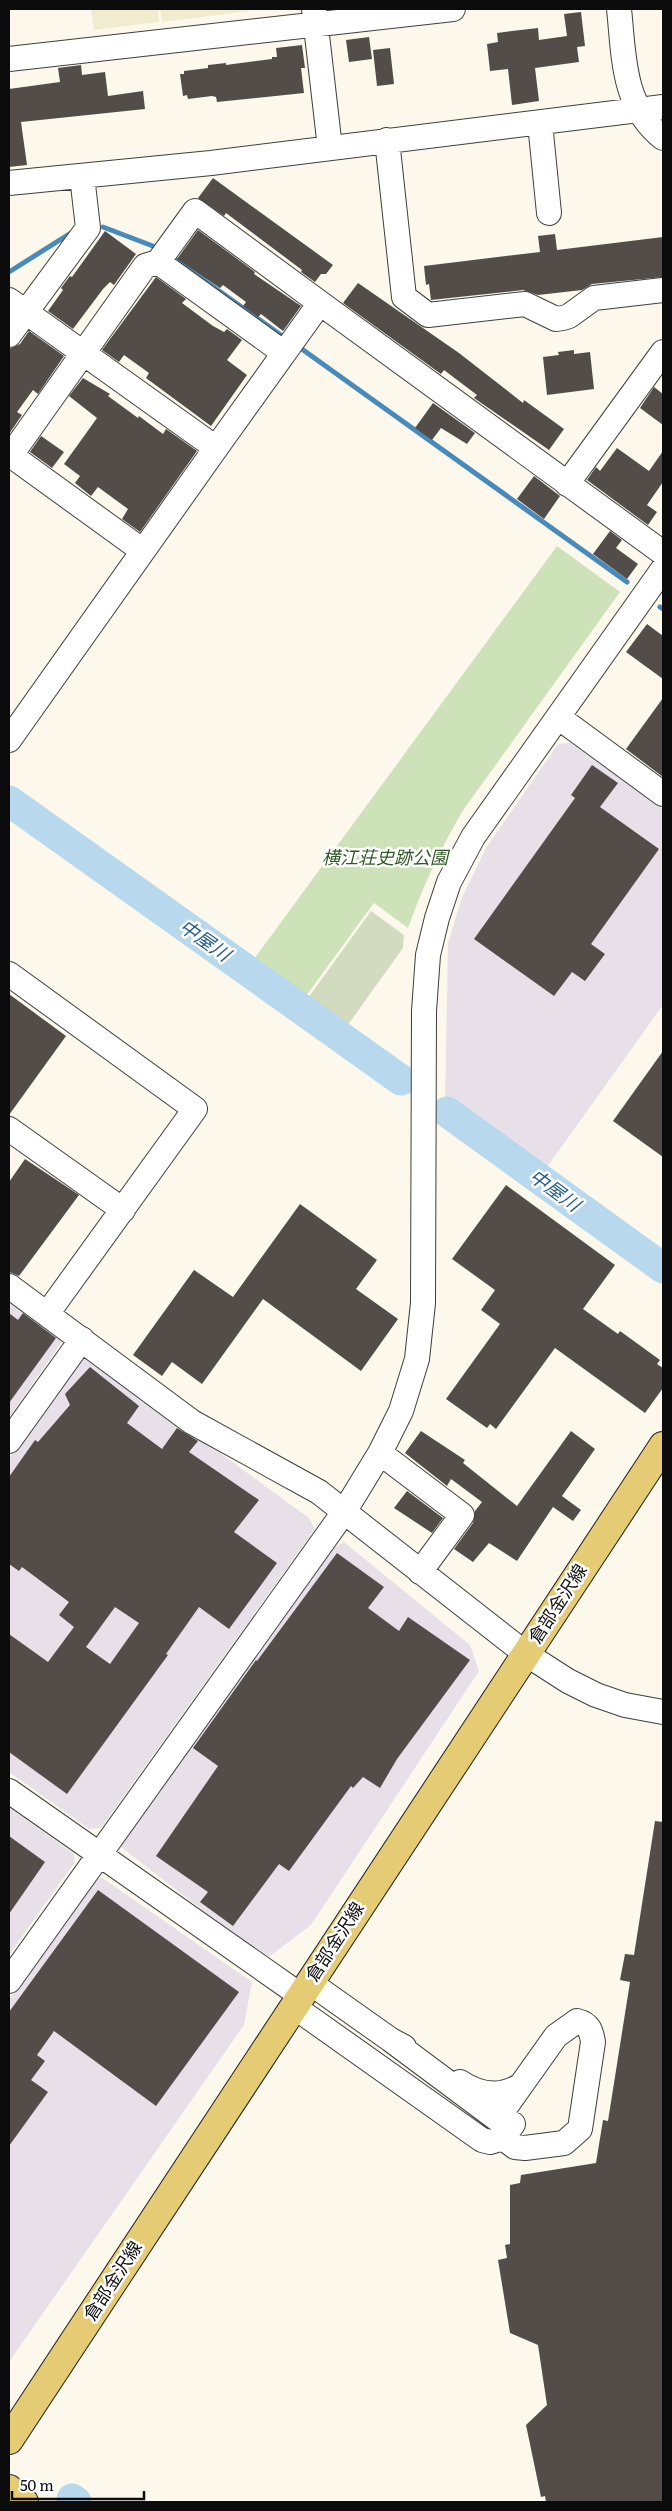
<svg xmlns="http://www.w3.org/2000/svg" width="672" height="2511" font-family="Literata,'Noto Sans JP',serif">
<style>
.industrial{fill:#e8e0e9}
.farmland{fill:#efeccf}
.green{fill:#cee2ba}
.cemetery{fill:#d2dbc0}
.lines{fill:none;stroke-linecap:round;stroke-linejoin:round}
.stream{stroke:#488bba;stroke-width:5}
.river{stroke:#b7d8ed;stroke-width:31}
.building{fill:#524d49;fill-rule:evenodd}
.minor-casing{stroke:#3e3e3e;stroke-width:26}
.major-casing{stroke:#1c1c1c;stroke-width:30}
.minor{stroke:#fff;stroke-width:24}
.major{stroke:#e5cb73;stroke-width:28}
.labels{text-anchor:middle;stroke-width:5;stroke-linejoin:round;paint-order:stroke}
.park-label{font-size:18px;font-style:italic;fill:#2f5925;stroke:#fff}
.street-label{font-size:18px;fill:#0b0b0b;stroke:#fff}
.water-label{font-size:19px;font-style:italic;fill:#265e8b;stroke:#fff}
</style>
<rect width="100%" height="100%" fill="#fcf9ec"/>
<path class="industrial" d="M570,743L663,809V1005L542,1174L445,1102L448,943L462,897L486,848L558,744Z
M9,1297L59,1333L62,1342L9,1418Z
M88,1356L309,1518L315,1529L101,1828L89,1829L9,1772V1458L79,1358Z
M344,1542L470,1645L479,1671L311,1925L270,1956L259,1954L117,1844L333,1548Z
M9,1807L74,1854L75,1862L9,1955Z
M101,1877L252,1982L244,2025L9,2362V1999L89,1886Z"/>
<path class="farmland" d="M91,9H158L159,22L94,30Z
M160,9H248V11L162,22Z"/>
<path class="green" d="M557,546L620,592L464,809C441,847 423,886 408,928L374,903L306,996L254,959Z"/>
<path class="cemetery" d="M371,911L404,935L403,948L347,1026L308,998Z"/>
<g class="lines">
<path class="stream" d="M103,227L158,248
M173,258L285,338
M9,272L74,231
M299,347L627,582
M660,607L663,609"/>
<path class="river" d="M9,801L401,1080
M447,1112L663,1268
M72,2499L76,2502"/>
</g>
<path class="building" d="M581,12L585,46L577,47L579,62L535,68L539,101L512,105L508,69L490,71L487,44L498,42L497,33L512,31L538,28L539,40L567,36L564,14Z
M369,37L372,59L349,62L346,40Z
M302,45L305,68H301L304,93L217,102L216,97L212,96L188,99L187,95L183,96L180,74H184V71L208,68V65L226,63V65L272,59V57H277L276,48Z
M390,48L394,84L377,86L373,50Z
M81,65L82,75L105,72L108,96L143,91L145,109L21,122L27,165L9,167V89L60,82L58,68Z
M213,178L333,265L326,274H321L315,282L301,272L302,270L226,213L224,216L198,198Z
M198,230L255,272L254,274L301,306L283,331L261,314L258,317L243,306L246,302L223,285L220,288L177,259Z
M105,231L136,254L114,285L110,282L103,289L73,329L48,311L63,290L61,288L70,276L72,277Z
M555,234L557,250L663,237V277L592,284L582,290L538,295L523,290L431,300L429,284L426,285L424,266L540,252L538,236Z
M156,277L186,299L182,303L213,326L224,332L227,329L242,340L227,360L247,375L211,426L146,378L149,373L124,355L119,362L102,350Z
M358,283L459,353L523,403L524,400L564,429L549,450L474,398L477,395L444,370L441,374L343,303Z
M29,331L64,356L38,394L33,390L17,412L22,415L9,434V349L20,344Z
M574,350V354L590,352L594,389L547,395L543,357L559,355L558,352Z
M83,378L110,394L108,396L138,418L139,416L163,434L166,429L197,451L140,532L122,519L128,509L98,487L91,496L75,483L80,476L64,464L97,418L69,396Z
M654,387L663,394V425L640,408Z
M433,403L475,433L467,444L441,428L432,440L415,428Z
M41,436L64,452L52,468L30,452Z
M617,448L649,471L663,451V482L647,505L657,512L648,525L587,480L596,467L600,471Z
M534,476L560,496L544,519L517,499Z
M610,531L622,540L616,548L638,564L627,579L593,554Z
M647,624L663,636V679L626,652Z
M663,698V777L626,749Z
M592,765L618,783L600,807L659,849L591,944L605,954L585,981L572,972L554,996L474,939L575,798L571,795Z
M9,994L66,1036L9,1115Z
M663,1051V1157L613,1121Z
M25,1159L79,1195L19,1276L9,1272V1182Z
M506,1185L615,1265L583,1309L618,1334L620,1331L660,1360L657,1364L663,1368V1388L645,1413L555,1348L496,1429L490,1424L487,1428L446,1399L500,1324L481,1310L495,1290L452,1259Z
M300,1204L377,1260L356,1289L398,1319L361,1371L263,1299L202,1384L172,1362L162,1376L133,1355L194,1270L233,1297Z
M9,1313L18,1320L23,1313L56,1338L9,1403Z
M90,1367L139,1406L127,1423L162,1449L177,1428L198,1441L189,1452L259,1500L234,1532L277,1563L229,1629L199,1607L166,1654L168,1655L67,1794L9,1752V1634L48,1662L74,1627L59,1615L69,1602L22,1567L19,1571L9,1564V1477L35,1440L38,1442L70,1405L65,1394ZM115,1607L139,1623L110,1664L86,1647Z
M421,1431L465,1460L463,1463L517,1506L571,1431L595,1449L562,1496L581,1510L573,1521L553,1507L517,1561L489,1543L473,1562L454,1549L473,1523L475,1511L482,1502L451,1479L447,1486L405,1453Z
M407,1491L443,1518L432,1533L394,1508Z
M337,1553L384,1587L368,1608L399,1631L408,1617L470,1660L397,1759L380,1788L363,1777L353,1788L351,1786L289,1871L279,1864L233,1926L200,1902L208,1892L156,1856L218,1766L193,1748L256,1660L257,1661Z
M655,1821L663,1822V2502H546L545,2496L541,2497L526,2425L547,2405L538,2345L510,2333L498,2260L507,2258L505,2245L510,2244V2185L520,2183L521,2175L596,2163L603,2120L608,2121L630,1982L620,1980L625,1954L634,1955Z
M9,1836L45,1862L9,1914Z
M98,1890L239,1992L156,2106L54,2031L37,2055L45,2061L31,2080L48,2092L9,2146V2012Z"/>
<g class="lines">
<g class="minor-casing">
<path id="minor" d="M314,9L330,148
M619,9C624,55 622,106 663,138
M9,59L453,9
M540,123L549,213
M387,140L404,297L428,315L525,304L556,319L563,318L569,316L594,298L663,290
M9,183L211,163L663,107
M158,262L284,353
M9,300L216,448L9,740
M320,303L663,553
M9,335L88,228L82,176
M9,454L143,551
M11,455L145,266L158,262L195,211L320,303L216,448
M567,484L663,352
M558,717L663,794
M9,974L195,1109L47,1314
M9,1129L123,1210
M9,1286L192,1422L319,1492L526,1654L568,1681L596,1695L625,1705L663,1712
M9,1441L82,1339
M380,1453L462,1515L420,1572
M9,1791L300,1995
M9,1981L344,1512L380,1453L401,1411L417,1359L423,1303L424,1011L428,955L437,918L449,882L473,837L663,569
M309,1982L391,2040L404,2047
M293,2006L482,2140L490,2142L503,2138L513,2124
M391,2040L497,2119L556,2036L577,2021C589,2024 591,2030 593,2042L580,2129L564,2143L525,2148L515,2147L503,2138
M460,2082C479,2095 501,2098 521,2085"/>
</g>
<g class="major-casing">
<path id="major" d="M9,2440L663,1446
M9,2489L24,2502"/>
</g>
<use href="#minor" class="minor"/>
<use href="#major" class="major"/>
</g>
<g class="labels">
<g class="park-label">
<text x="385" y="864">横江荘史跡公園</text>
</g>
<g class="street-label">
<text transform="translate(558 1604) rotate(-57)" y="6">倉部金沢線</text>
<text transform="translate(335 1942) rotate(-57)" y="6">倉部金沢線</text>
<text transform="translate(113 2281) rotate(-57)" y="6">倉部金沢線</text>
</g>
<g class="water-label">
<text transform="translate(205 940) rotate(35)" y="7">中屋川</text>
<text transform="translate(555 1190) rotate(36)" y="7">中屋川</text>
</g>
</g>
<rect width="672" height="2511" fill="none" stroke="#0b0b0b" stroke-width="20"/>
<path d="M12 2491v8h132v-8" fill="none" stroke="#0b0b0b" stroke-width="2.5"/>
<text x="20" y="2491" font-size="15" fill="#0b0b0b" stroke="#ffffff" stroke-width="4" paint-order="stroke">50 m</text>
</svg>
